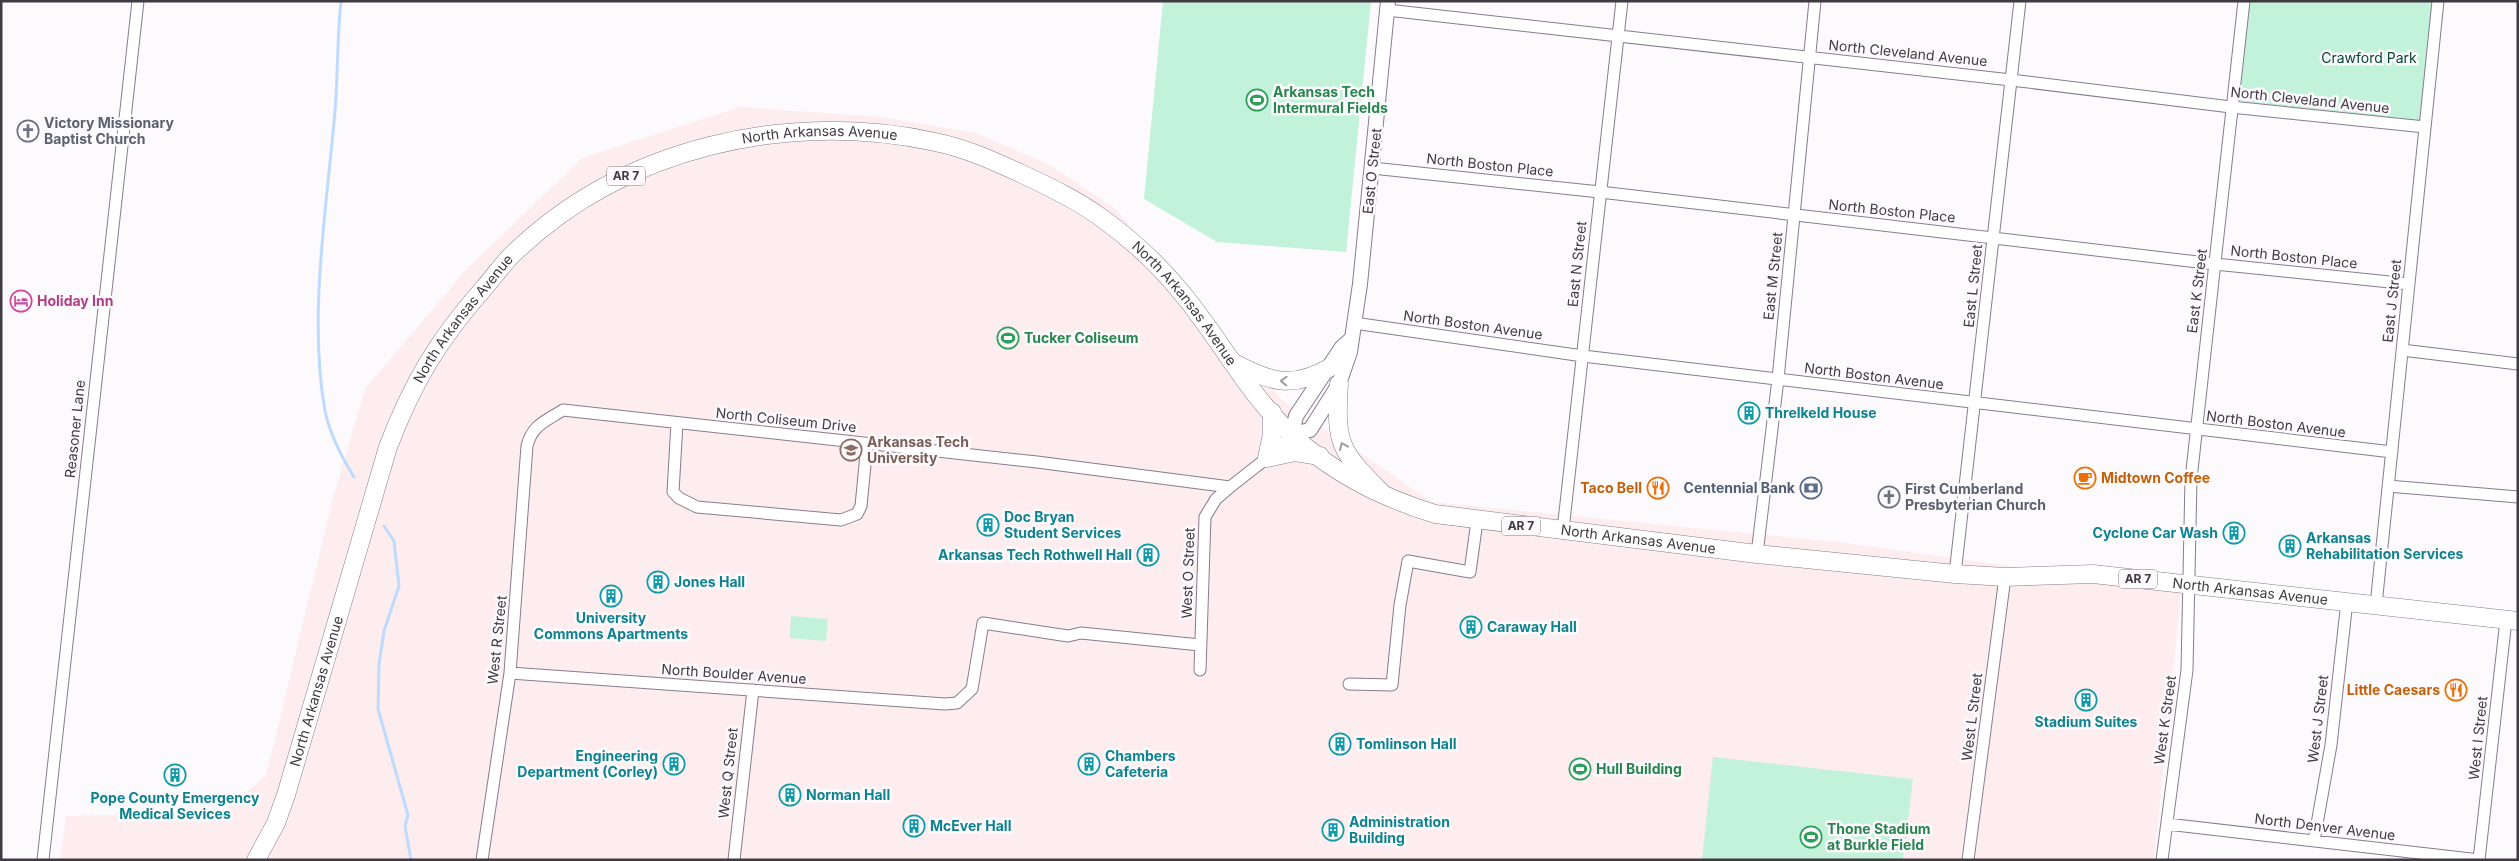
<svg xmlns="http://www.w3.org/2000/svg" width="2519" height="861" font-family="Inter,sans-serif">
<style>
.education{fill:#fdedee}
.green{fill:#c2f2d9}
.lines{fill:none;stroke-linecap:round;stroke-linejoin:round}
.stream{stroke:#bedbfd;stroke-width:3}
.minor-casing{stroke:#887c8d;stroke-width:13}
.tertiary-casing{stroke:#887c8d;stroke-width:16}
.primary-casing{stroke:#887c8d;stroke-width:19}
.trunk-casing{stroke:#887c8d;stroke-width:19}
.minor{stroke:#fff;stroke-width:11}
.tertiary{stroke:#fff;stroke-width:14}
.primary{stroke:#fff;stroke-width:18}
.trunk{stroke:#fff;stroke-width:18}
.oneway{stroke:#a09da0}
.labels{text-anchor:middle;stroke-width:5;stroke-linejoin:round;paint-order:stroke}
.shield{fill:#fdfafe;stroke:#79747a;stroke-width:1}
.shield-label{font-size:12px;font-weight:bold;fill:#403b42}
.street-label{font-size:14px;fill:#403b42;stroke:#fdfafe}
.park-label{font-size:14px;fill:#04472f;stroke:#fdfafe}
.leisure-label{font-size:14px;font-weight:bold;fill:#27864d;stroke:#fdfafe;text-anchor:start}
.worship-label{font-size:14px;font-weight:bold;fill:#5b616d;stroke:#fdfafe;text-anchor:start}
.hotel-label{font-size:14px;font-weight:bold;fill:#b23c85;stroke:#fdfafe;text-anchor:start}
.culture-label{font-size:14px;font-weight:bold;fill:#0d838f;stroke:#fdfafe;text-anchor:start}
.education-label{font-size:14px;font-weight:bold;fill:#785e54;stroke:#fdfafe;text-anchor:start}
.food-label{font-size:14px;font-weight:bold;fill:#c56008;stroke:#fdfafe;text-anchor:end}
.service-label{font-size:14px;font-weight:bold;fill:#4e5e75;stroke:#fdfafe;text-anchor:end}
</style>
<rect width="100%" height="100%" fill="#fdfafe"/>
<path class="education" d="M740,107L882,117L975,133L1050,165L1116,209L1231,346L1283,401L1432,502L1846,543L2181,590L2154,860H60L66,816L221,812L266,776L333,498L365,389L464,272L582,158Z"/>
<path class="green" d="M1163,1H1371L1346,252L1217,242L1144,199Z
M2249,1H2433L2420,121L2238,101Z
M791,616L828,619L826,641L790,638Z
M1713,757L1913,779L1903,860H1702Z"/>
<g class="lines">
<path class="stream" d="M341,1C337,38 338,75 335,111C327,206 308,317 325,411C330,435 341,456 354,477
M384,526L394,541L399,586L384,631L379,664L378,709L408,815L405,826L411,860"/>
<g class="minor-casing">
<path id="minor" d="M1387,10L2011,80L2231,107L2425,127
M1372,168L1600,192L2215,264L2409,284
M1354,323L1583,356L2392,452
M2402,350L2518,364
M677,423L673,492L679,498L697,507L841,520L857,514L861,506L867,444
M2388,486L2518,497
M1563,530L1622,1
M1757,554L1778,379L1815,1
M1955,574L2020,1
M2376,605L2438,1
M1200,670L1205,517L1216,499L1230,487
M510,673L945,704L957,703L972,689L983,623L1068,636L1081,633L1200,645
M1349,684L1392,685L1400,605L1408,561L1470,572L1477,521
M2167,824L2480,860
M2314,841L2331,745L2347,601
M43,860L138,1
M482,860L510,673L527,446C532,425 546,421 563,410L1037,462L1230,487L1267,458L1292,434
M734,860L753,690
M1968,860L2005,577
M2162,860L2187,670L2191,479L2244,1
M2479,860L2506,620"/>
</g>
<g class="tertiary-casing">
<path id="tertiary" d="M1350,340L1342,347L1296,416L1292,434L1310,430L1339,384L1350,352L1360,284L1388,1"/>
</g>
<g class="primary-casing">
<path id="primary" d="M1232,362C1269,381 1291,390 1329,368
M1339,384C1335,444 1340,451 1381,492
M1272,412V434L1267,458L1295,452L1320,456"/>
</g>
<g class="trunk-casing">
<g id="trunk">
<path id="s1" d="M256,860L276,823L286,795L388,447C413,382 438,340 484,288C494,277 503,263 514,253C624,147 788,110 935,142C965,148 994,161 1022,174C1050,187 1079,201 1103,219C1132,240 1159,265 1181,292C1219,337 1247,393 1291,434C1331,472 1383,498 1435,514L1757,554L1955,574L2005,577L2093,574L2518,621"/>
</g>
</g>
<use href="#minor" class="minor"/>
<use href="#tertiary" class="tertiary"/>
<use href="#primary" class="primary"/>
<use href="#trunk" class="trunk"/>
</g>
<defs><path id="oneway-chevron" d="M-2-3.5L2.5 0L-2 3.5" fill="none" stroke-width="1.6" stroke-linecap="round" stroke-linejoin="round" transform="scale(1.25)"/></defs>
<g class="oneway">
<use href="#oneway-chevron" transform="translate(1284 381) rotate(-178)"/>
<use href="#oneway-chevron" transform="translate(1343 446) rotate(-113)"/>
</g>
<defs>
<g id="stadium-ring" transform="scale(1.125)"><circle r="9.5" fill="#fdfafe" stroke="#2e9e5b" stroke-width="1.5"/><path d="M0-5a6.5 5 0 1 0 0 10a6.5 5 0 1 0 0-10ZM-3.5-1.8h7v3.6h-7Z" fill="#2e9e5b"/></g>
<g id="church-ring" transform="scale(1.125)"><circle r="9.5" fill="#fdfafe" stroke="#6b7280" stroke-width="1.5"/><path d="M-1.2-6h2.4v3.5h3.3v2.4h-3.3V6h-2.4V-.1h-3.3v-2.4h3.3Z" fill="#6b7280"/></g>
<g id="hotel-ring" transform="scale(1.125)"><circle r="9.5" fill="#fdfafe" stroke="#d1479c" stroke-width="1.5"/><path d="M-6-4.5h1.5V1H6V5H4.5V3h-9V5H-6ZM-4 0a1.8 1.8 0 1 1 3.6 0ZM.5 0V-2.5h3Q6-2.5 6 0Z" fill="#d1479c"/></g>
<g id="building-ring" transform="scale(1.125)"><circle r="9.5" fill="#fdfafe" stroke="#0f9aa8" stroke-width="1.5"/><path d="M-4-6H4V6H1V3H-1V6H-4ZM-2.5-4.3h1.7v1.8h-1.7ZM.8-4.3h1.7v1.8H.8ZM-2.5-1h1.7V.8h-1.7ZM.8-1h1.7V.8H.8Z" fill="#0f9aa8"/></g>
<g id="university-ring" transform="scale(1.125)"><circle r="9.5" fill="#fdfafe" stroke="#8d6e63" stroke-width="1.5"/><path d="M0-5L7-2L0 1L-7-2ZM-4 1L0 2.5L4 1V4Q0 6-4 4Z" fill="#8d6e63"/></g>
<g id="cafe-ring" transform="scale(1.125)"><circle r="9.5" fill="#fdfafe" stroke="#e8710a" stroke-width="1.5"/><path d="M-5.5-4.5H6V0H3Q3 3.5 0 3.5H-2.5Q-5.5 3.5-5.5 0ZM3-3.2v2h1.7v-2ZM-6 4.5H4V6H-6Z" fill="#e8710a"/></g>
<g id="restaurant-ring" transform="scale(1.125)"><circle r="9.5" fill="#fdfafe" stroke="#e8710a" stroke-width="1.5"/><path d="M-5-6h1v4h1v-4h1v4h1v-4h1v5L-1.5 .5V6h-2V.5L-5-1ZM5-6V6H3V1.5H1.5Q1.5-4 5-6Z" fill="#e8710a"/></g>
<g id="bank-ring" transform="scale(1.125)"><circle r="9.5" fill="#fdfafe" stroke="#5c6f8a" stroke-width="1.5"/><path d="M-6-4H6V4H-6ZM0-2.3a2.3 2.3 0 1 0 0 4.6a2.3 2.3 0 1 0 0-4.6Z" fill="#5c6f8a"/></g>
</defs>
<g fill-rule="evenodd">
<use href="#stadium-ring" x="1257" y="100"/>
<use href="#church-ring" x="28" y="131"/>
<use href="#hotel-ring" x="21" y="301"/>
<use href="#stadium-ring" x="1008" y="338"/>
<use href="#building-ring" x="1749" y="413"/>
<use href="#university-ring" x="851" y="450"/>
<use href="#cafe-ring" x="2085" y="478"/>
<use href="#restaurant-ring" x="1658" y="488"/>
<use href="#bank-ring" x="1811" y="488"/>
<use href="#church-ring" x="1889" y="497"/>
<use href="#building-ring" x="988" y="525"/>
<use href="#building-ring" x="2234" y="533"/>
<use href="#building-ring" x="2290" y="546"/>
<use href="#building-ring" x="1148" y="555"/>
<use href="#building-ring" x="658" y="582"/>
<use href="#building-ring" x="611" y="596"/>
<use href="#building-ring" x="1471" y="627"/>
<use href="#restaurant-ring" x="2456" y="690"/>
<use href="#building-ring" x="2086" y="700"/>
<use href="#building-ring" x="1340" y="744"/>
<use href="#building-ring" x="674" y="764"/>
<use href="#building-ring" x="1089" y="764"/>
<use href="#stadium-ring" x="1580" y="769"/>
<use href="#building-ring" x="175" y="775"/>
<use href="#building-ring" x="790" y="795"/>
<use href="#building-ring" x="914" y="826"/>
<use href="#building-ring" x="1333" y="830"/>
<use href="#stadium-ring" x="1811" y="837"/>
</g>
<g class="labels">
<g class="shield">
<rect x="607" y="166.5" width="38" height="19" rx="4"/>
<rect x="1502" y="516.5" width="38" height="19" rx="4"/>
<rect x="2119" y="569.5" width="38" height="19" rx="4"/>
</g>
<g class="shield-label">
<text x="626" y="180">AR 7</text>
<text x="1521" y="530">AR 7</text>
<text x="2138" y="583">AR 7</text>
</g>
<g class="street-label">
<text transform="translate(1908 53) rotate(6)" y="5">North Cleveland Avenue</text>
<text transform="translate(2310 100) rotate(6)" y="5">North Cleveland Avenue</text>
<text dy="5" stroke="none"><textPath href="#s1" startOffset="1004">North Arkansas Avenue</textPath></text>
<text transform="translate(1490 165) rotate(6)" y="5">North Boston Place</text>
<text transform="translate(1372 171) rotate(-84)" y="5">East O Street</text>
<text transform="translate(1892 211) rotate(6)" y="5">North Boston Place</text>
<text transform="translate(2294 257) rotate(6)" y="5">North Boston Place</text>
<text transform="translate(1577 264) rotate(-84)" y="5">East N Street</text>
<text transform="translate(1773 276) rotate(-84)" y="5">East M Street</text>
<text transform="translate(1973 286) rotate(-84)" y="5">East L Street</text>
<text transform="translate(2197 291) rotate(-83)" y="5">East K Street</text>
<text transform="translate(2392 301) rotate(-84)" y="5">East J Street</text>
<text dy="5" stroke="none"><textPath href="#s1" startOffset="1424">North Arkansas Avenue</textPath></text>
<text dy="5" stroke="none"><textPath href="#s1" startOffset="584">North Arkansas Avenue</textPath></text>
<text transform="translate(1473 325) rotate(8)" y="5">North Boston Avenue</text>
<text transform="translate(1874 376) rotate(7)" y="5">North Boston Avenue</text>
<text transform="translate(786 420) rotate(6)" y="5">North Coliseum Drive</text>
<text transform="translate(2276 424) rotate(7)" y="5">North Boston Avenue</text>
<text transform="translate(75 429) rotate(-84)" y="5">Reasoner Lane</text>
<text dy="5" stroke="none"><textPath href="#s1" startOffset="1964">North Arkansas Avenue</textPath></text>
<text transform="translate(1188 573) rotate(-88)" y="5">West O Street</text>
<text dy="5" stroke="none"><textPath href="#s1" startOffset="2579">North Arkansas Avenue</textPath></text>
<text transform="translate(497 640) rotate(-84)" y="5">West R Street</text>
<text transform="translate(734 674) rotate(4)" y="5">North Boulder Avenue</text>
<text dy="5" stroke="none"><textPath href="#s1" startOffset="180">North Arkansas Avenue</textPath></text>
<text transform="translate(1972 717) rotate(-83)" y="5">West L Street</text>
<text transform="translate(2318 719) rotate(-83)" y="5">West J Street</text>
<text transform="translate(2165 720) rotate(-82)" y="5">West K Street</text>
<text transform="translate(2478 738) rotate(-84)" y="5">West I Street</text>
<text transform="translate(728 773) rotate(-84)" y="5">West Q Street</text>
<text transform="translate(2325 827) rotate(7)" y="5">North Denver Avenue</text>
</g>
<g class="park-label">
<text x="2369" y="63">Crawford Park</text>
</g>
<g class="leisure-label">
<text x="1273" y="97">Arkansas Tech<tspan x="1273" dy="16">Intermural Fields</tspan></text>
<text x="1024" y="343">Tucker Coliseum</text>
<text x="1596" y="774">Hull Building</text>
<text x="1827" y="834">Thone Stadium<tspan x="1827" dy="16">at Burkle Field</tspan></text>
</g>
<g class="worship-label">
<text x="44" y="128">Victory Missionary<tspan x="44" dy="16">Baptist Church</tspan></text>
<text x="1905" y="494">First Cumberland<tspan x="1905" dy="16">Presbyterian Church</tspan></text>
</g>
<g class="hotel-label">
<text x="37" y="306">Holiday Inn</text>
</g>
<g class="culture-label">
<text x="1765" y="418">Threlkeld House</text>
<text x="1004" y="522">Doc Bryan<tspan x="1004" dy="16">Student Services</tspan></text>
<text x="2218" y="538" text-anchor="end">Cyclone Car Wash</text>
<text x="2306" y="543">Arkansas<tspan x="2306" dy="16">Rehabilitation Services</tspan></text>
<text x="1132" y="560" text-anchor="end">Arkansas Tech Rothwell Hall</text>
<text x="674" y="587">Jones Hall</text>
<text x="611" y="623" text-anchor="middle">University<tspan x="611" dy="16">Commons Apartments</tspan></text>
<text x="1487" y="632">Caraway Hall</text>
<text x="2086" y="727" text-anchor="middle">Stadium Suites</text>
<text x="1356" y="749">Tomlinson Hall</text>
<text x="658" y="761" text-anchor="end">Engineering<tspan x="658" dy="16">Department (Corley)</tspan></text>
<text x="1105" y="761">Chambers<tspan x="1105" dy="16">Cafeteria</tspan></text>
<text x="806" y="800">Norman Hall</text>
<text x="175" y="803" text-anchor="middle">Pope County Emergency<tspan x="175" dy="16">Medical Sevices</tspan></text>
<text x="1349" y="827">Administration<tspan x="1349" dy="16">Building</tspan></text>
<text x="930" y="831">McEver Hall</text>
</g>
<g class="education-label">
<text x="867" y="447">Arkansas Tech<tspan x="867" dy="16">University</tspan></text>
</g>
<g class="food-label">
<text x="2101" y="483" text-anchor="start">Midtown Coffee</text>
<text x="1642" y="493">Taco Bell</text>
<text x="2440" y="695">Little Caesars</text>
</g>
<g class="service-label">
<text x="1795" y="493">Centennial Bank</text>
</g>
</g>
<rect width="2519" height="861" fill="none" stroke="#403b42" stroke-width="5"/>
</svg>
